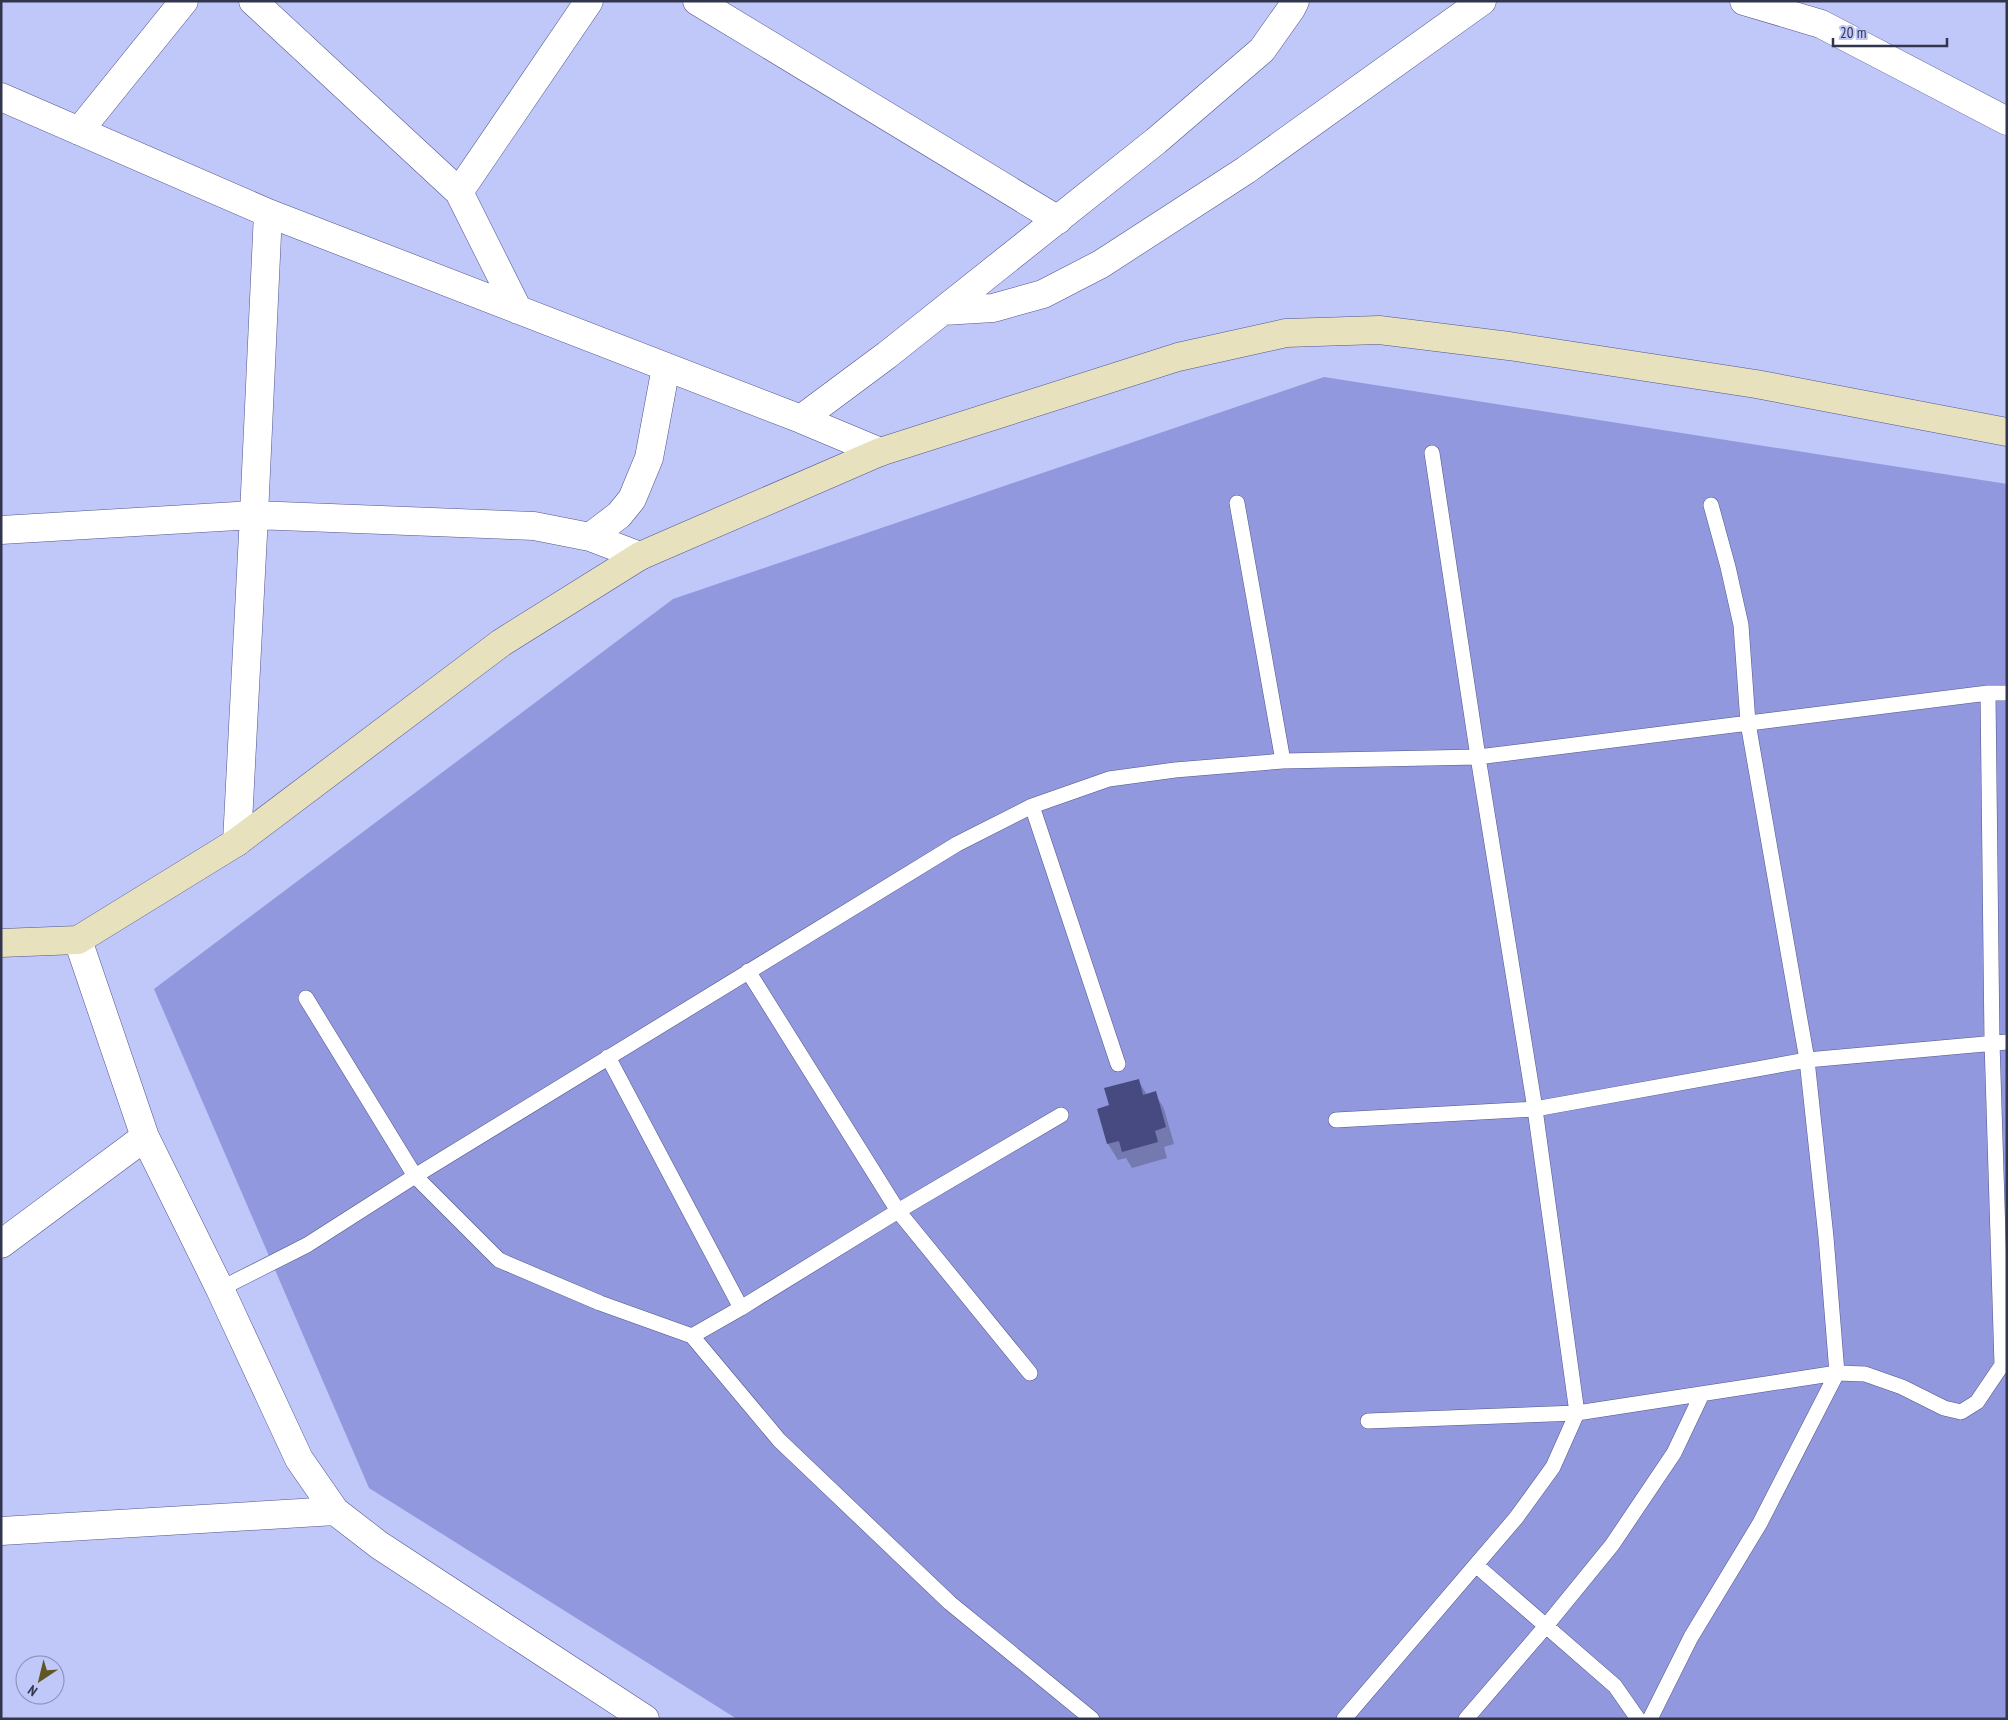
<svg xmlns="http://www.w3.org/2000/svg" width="2008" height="1720" font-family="'PT Sans Narrow',sans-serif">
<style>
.green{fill:#9198dd}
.shadow{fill:#0003}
.building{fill:#474a80}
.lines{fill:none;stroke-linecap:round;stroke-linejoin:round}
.lane-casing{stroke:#51558c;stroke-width:16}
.street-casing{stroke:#51558c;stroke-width:29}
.secondary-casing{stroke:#51558c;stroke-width:29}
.lane{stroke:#fff;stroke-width:15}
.street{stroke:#fff;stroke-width:28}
.secondary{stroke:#e7e1be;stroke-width:28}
</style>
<rect width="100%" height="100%" fill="#c0c7f9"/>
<path class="green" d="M1324,377L2007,484V1719H737L369,1488L154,989L673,599Z"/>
<path class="shadow" d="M1138,1080L1147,1095L1155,1093L1164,1109L1174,1144L1164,1147L1167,1158L1132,1168L1126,1158L1118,1160L1108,1144L1099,1110L1111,1106Z"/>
<path class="building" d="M1139,1079L1143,1095L1156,1091L1166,1127L1155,1131L1158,1142L1122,1152L1119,1141L1107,1144L1097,1109L1109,1105L1104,1088Z"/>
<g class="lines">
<g class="lane-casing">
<path id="lane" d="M1237,503L1283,761
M1032,806L1118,1064
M748,971L898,1211L1030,1373
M306,998L415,1176L499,1260L600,1303L692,1336L779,1440L950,1603L1092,1719
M608,1057L741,1308
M1336,1120L1535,1109L1807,1060L2007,1042
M220,1289L307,1245L415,1176L957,844L1032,806L1109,779L1175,770L1283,761L1478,757L1988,693H2007
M692,1336L741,1308L898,1211L1061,1115
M1368,1421L1577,1413L1837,1373L1865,1374L1902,1387L1944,1408L1961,1412L1977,1402L2002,1365L1992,1042L1988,693
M1477,1566L1615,1686L1638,1719
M1344,1719L1516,1518L1553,1467L1577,1413L1535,1109L1478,757L1432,453
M1466,1719L1546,1626L1612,1545L1674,1453L1702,1394
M1650,1719L1691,1637L1760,1523L1837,1373L1826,1237L1807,1060L1748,723L1741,625L1728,567L1711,505"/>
</g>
<g class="street-casing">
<path id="street" d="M253,1L459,192L518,310
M697,1L1058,220
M1744,1L1821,24L2007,121
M1,97L268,213L801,419L880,452
M79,131L184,1
M459,192L589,1
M268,213L254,515L534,526L590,537L640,556
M943,311L993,308L1043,294L1101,264L1246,170L1482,1
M801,419L887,355L1156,141L1262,50L1291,9L1295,1
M1,530L254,515L237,842
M590,537L619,515L632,499L649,458L666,367
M78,940L145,1137L220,1289L299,1459L335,1511L379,1545L645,1719
M1,1244L145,1137
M1,1531L335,1511"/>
</g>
<g class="secondary-casing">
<path id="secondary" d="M1,943L78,940L237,842L501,643L640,556L880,452L1178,357L1286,333L1379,330L1509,346L1756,384L2007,432"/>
</g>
<use href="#lane" class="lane"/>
<use href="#street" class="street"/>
<use href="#secondary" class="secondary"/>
</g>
<rect width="2008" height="1720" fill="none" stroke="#32354e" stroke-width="5"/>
<g transform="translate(40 1680) rotate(215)"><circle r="24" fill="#c0c7f9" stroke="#878db5"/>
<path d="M0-4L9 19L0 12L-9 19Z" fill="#615724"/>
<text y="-8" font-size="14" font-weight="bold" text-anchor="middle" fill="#32354e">N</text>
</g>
<path d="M1833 38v8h114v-8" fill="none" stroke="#32354e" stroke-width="2.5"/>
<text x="1840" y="38" font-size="15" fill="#32354e" stroke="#c0c7f9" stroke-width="4" paint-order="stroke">20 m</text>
</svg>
